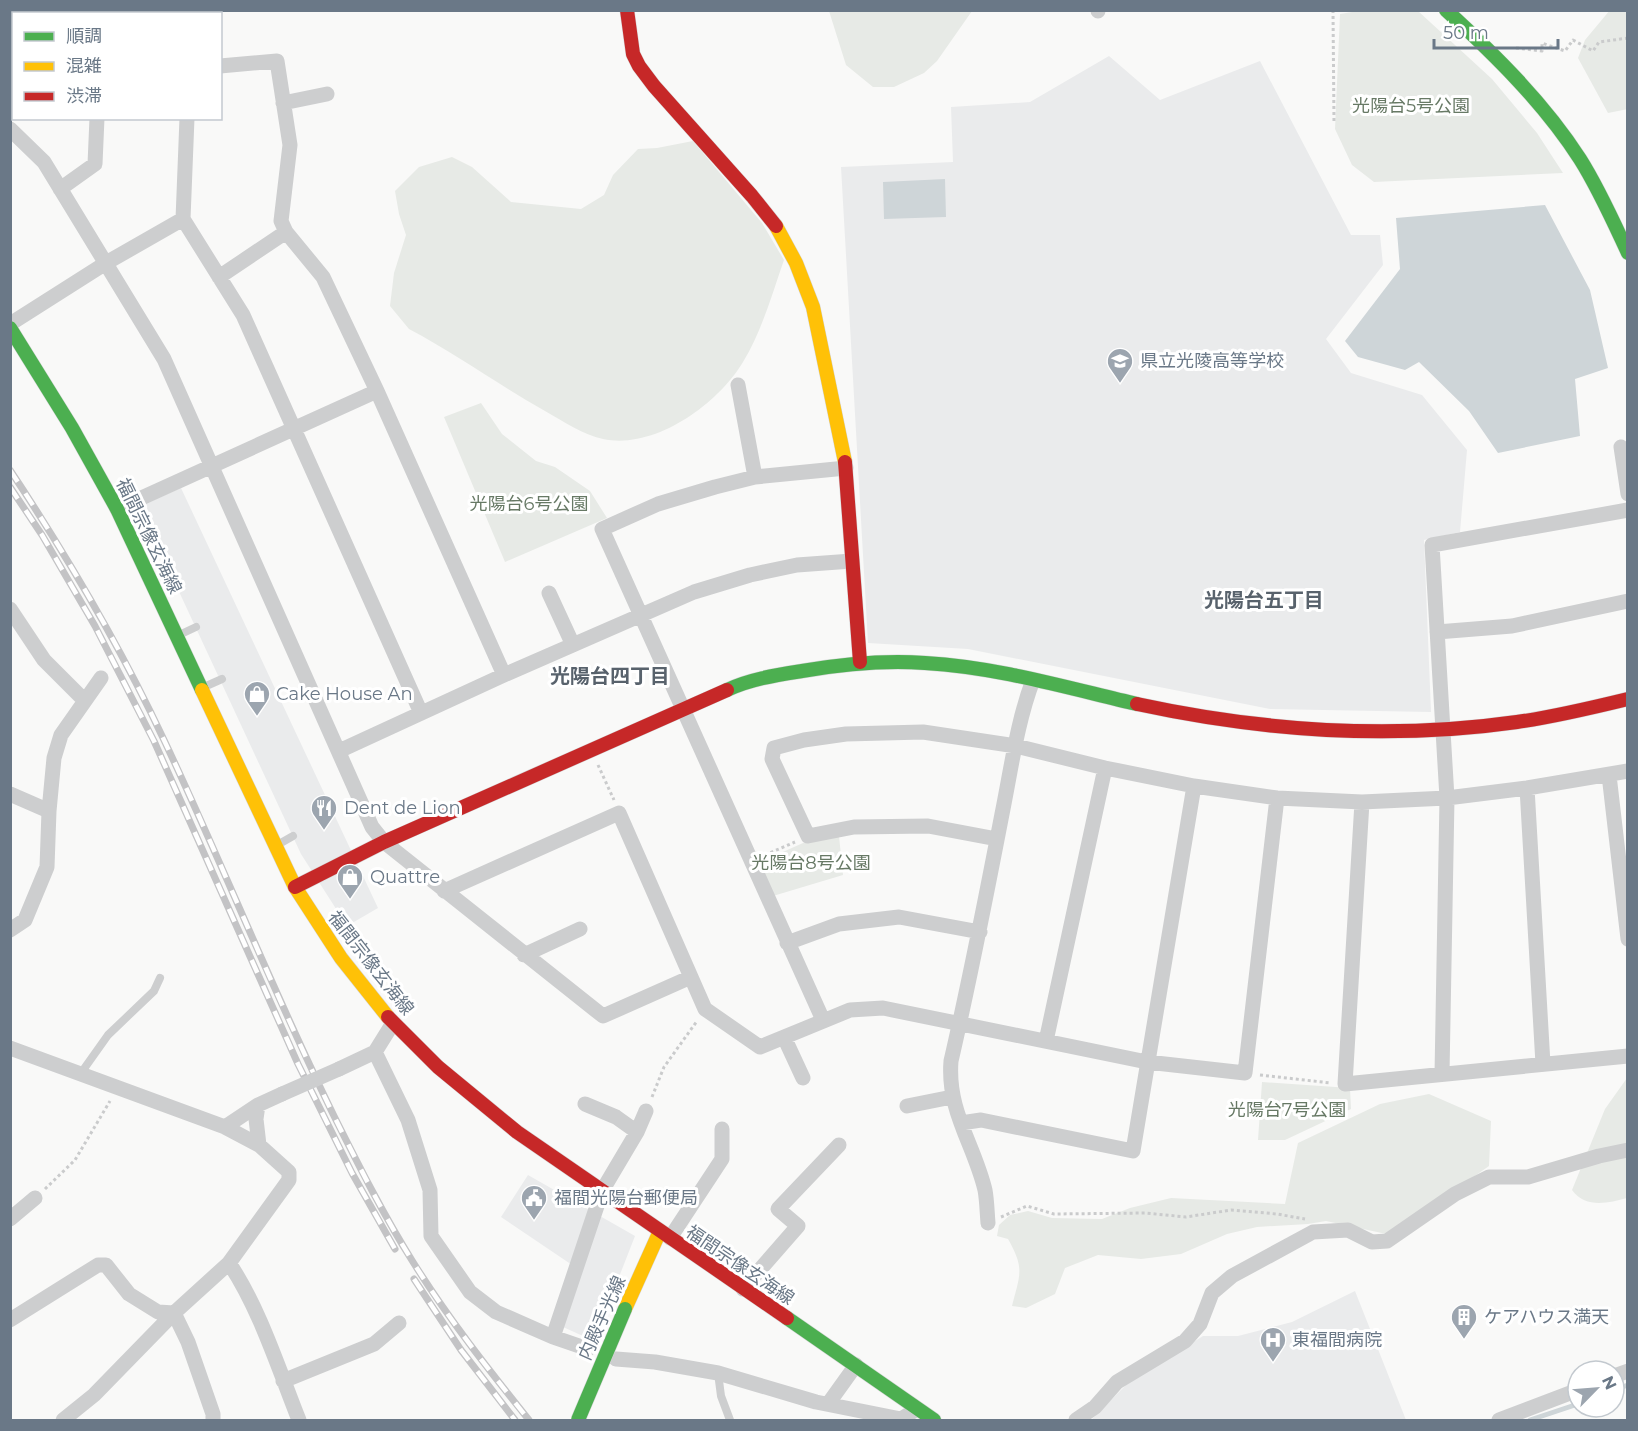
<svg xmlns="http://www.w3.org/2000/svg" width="1638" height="1431" font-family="Montserrat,'Noto Sans JP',sans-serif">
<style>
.built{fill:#eaebec}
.green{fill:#e7eae6}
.water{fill:#ced5d8}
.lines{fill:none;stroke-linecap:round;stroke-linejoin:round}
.stream{stroke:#ced5d8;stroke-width:5}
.fast-casing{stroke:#d5d6d7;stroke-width:15}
.slow-casing{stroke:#d5d6d7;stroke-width:15}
.jam-casing{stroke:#d5d6d7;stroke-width:15}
.path{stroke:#cacbcc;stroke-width:3;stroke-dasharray:3 3;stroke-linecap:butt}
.lane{stroke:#cdcecf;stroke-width:8}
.street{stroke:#cdcecf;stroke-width:15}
.fast{stroke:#4caf50;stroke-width:14}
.slow{stroke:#ffc107;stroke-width:14}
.jam{stroke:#c62828;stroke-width:14}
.rail-casing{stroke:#c3c3c5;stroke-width:7}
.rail{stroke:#fff;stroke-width:4.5;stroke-dasharray:14;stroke-linecap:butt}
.fast-bridge-casing{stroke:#d5d6d7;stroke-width:15;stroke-linecap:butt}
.street-bridge{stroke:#cdcecf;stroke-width:15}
.fast-bridge{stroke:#4caf50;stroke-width:14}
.labels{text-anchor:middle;stroke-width:6;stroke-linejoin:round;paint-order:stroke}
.park-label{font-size:18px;fill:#677965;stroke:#fff}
.poi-label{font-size:18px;fill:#6a7887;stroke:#fff;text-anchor:start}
.street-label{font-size:18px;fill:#6a7887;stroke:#fff}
.neighbourhood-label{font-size:20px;font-weight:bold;fill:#58626c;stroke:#fff}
</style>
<rect width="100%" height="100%" fill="#f9f9f8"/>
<path class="built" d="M1109,56L1160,100L1260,61L1351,235H1380L1383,265L1326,339L1351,373L1422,395L1467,450L1460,532L1424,540L1431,712L1270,709L968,649L868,643L841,167L953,162L951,107L1030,102Z
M181,488L378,908L347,926L301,854L142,512L145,504Z
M528,1175L635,1236L594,1341L563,1327L581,1271L501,1217Z
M1355,1291L1406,1420H1091L1126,1385L1203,1336H1238L1292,1322Z"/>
<path class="green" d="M1364,10L1418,11L1492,79L1537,133L1563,173L1374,182L1352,165L1335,129L1340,14Z
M1610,10L1627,11L1628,109L1608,113L1578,58L1585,40Z
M829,11H972L937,61L924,73L894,87H873L846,65Z
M693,141L762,223L784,260C772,294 762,331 743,362C718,404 655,450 603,439C583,435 563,421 545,411C499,385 456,354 409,329L390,306L394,273L406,235L399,214L395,191L419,167L452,157L472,167L511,202L581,209L604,195L613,175L638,149L657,148Z
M481,403L502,434L536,461L555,467L590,491L607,518L505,562L444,417Z
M839,836L843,875L773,896L758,863L803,843Z
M1627,1078V1198C1608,1203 1586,1209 1572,1190L1605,1109Z
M1262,1082L1350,1088L1351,1109L1285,1140H1258Z
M1429,1094L1491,1121L1489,1166L1391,1235L1326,1221L1308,1224L1257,1227L1227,1234L1181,1254L1141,1259L1098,1255L1065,1268L1055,1294L1026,1308L1012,1306C1020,1274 1025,1269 1008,1239L997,1236L999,1225L1010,1215L1028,1211L1052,1218L1102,1219L1130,1208L1171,1198L1285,1204L1298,1143L1380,1104Z"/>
<path class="water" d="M945,179L946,217L884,219L883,182Z
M1545,205L1590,290L1608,368L1575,379L1580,436L1498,453L1469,411L1419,362L1405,370L1358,357L1345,341L1400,269L1396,218Z"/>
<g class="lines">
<path class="stream" d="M1614,1390L1628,1385
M1530,1420L1578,1404"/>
<g class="fast-casing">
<path id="fast" d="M1446,10C1495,55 1544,103 1580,159C1599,189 1613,221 1628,253
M10,328L72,428L117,509L202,690
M727,690C750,679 777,675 802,671C843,664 884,660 925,663C997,667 1068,688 1137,704
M787,1318L934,1420"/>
</g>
<g class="slow-casing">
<path id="slow" d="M776,226L796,263L813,307L845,462
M202,690L295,887L341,958L388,1017
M625,1309L660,1231"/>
</g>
<g class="jam-casing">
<path id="jam" d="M627,10L633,54L639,66L654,86L752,196L776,226
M845,462L860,662
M1137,704C1262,731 1390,740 1517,722C1554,717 1591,708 1628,699
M295,887L384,842L727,690
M388,1017L438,1067L517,1132L787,1318"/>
</g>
<path class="path" d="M1333,10L1334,122
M1516,48L1542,51V43L1565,51L1573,40L1593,51L1599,42L1628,38
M598,765L614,800
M765,855L795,842
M1260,1075L1331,1083
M652,1097L664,1067L697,1021
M45,1189L75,1160L110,1101
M1001,1217L1027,1206L1054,1214L1145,1213L1186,1217L1231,1210L1277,1214L1305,1219"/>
<path class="lane" d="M179,635L196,627
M204,687L222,679
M279,844L293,836
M81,1073L108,1035L154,991L160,978
M718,1373L721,1396L730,1420"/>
<path class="street" d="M203,10V14
M1098,10V11
M220,66L277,61L290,145L281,221L286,232L323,277L377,391L504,675
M283,103L327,94
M187,118L183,219L243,315L421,713
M10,129L44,162L164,359L372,827L384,842L603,1016L691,977
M60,189L95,164L97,118
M219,277L286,232
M10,324L106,263L183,219
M738,385L755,477
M1621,447L1628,494
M117,509L377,391
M549,593L573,645
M10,609L44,660L84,700
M1437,632L1512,626L1628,601
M339,751L504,675L694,592L750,575L797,565L852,561
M1609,775L1628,939
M1527,788L1543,1064
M10,794L49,811
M1362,802L1345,1084L1628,1056
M997,839L928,826L854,827L808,836L772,759L774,748L804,740L846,734L923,732L1016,746L1105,768L1194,786L1277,798L1362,802L1447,798L1527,788L1628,771
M444,891L619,813L705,1009L760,1047L850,1010L883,1008L1147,1062L1245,1073L1277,798
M10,930L25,920L47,867L49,811L54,758L61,735L101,678
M787,943L839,924L899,917L980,932
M524,955L580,929
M823,1020L602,529L658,504L715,487L755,477L846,468
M784,1037L803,1078
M1046,1041L1105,768
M10,1048L225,1127L259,1145L289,1172V1180L229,1263L174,1313L94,1395L63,1420
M375,1052L408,1120L430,1190L431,1236L470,1292L496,1312L553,1337L588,1349
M339,1069L375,1052L393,1023
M1442,1074L1447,798L1432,545L1628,510
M585,1104L616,1117L637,1132
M258,1105L256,1119L259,1145
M907,1106L952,1097
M961,1123L981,1120L1133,1151L1194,786
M225,1127L258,1105L282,1094
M10,1219L35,1198
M988,1223C987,1212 987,1201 985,1190C974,1144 947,1111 951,1061C970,979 986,897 1002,814C1011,770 1017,722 1033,680
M670,1238L722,1159V1129
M229,1263C259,1307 279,1370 299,1420
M743,1289L798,1226L778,1209L839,1145
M10,1320L98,1265H106L129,1294L158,1312L174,1313L188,1342L213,1414V1420
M553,1337L602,1191L637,1132L646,1111
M616,1359L655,1362L718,1373L816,1402L901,1419L917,1409
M1614,1376L1628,1371
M283,1381L374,1344L399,1323
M828,1404L856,1365
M1076,1420L1095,1407L1117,1382L1185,1341L1200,1324L1212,1293L1232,1276L1313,1232L1348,1230L1372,1242L1387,1241L1455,1194L1489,1177H1528L1599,1156L1628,1150
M1499,1420L1578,1390"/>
<use href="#fast" class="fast"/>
<use href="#slow" class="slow"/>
<use href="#jam" class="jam"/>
<g class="rail-casing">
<path id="rail" d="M10,470C67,556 120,646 164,740C223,865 274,994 335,1118C359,1166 384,1216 413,1262C448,1318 488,1369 529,1420
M10,487L42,535L95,626L154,741L298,1064L352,1173L395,1249
M414,1279L461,1350L515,1420"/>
</g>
<use href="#rail" class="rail"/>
<g class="fast-bridge-casing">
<path id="fast-bridge" d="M578,1420L625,1309"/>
</g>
<path class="street-bridge" d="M282,1094L339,1069"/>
<use href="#fast-bridge" class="fast-bridge"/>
</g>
<defs>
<g id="school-pin" transform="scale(1.35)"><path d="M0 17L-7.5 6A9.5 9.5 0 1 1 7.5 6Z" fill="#9ca5af" stroke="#fff"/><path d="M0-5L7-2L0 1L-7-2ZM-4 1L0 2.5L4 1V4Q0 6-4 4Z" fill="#fff"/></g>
<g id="shop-pin" transform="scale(1.35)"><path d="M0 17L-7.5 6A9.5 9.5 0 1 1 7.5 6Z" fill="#9ca5af" stroke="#fff"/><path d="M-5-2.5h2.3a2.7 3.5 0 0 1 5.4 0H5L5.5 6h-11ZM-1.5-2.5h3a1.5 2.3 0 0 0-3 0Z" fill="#fff"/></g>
<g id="restaurant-pin" transform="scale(1.35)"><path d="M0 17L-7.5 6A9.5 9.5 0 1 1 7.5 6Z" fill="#9ca5af" stroke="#fff"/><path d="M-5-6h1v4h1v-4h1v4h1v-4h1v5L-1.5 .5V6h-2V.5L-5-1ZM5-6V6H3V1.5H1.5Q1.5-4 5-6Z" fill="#fff"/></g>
<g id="civic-pin" transform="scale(1.35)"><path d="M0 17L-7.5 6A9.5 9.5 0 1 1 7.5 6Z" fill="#9ca5af" stroke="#fff"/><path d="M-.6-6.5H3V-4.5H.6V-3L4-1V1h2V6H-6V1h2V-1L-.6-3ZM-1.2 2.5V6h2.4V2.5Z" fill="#fff"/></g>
<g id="building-pin" transform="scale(1.35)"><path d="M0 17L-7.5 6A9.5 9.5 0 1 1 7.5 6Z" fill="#9ca5af" stroke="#fff"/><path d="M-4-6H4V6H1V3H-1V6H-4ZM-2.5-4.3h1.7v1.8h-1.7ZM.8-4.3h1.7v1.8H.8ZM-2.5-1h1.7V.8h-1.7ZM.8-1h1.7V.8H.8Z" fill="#fff"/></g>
<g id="hospital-pin" transform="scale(1.35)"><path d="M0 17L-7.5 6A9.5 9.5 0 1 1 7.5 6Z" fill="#9ca5af" stroke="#fff"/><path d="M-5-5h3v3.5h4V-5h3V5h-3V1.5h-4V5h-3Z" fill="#fff"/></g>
</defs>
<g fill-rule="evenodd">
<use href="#school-pin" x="1120" y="361"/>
<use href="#shop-pin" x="257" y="694"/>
<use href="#restaurant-pin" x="324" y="808"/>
<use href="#shop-pin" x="350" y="877"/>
<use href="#civic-pin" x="534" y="1198"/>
<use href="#building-pin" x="1464" y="1317"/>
<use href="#hospital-pin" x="1273" y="1340"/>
</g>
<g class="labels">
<g class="park-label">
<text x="1411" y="112">光陽台5号公園</text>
<text x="529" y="510">光陽台6号公園</text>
<text x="811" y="869">光陽台8号公園</text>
<text x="1287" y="1116">光陽台7号公園</text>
</g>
<g class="poi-label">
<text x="1140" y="367">県立光陵高等学校</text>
<text x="276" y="700">Cake House An</text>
<text x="344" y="814">Dent de Lion</text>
<text x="370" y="883">Quattre</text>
<text x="554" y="1204">福間光陽台郵便局</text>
<text x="1484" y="1323">ケアハウス満天</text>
<text x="1292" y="1346">東福間病院</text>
</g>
<g class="street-label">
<text transform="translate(149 536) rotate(64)" y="6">福間宗像玄海線</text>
<text transform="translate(371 963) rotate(52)" y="6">福間宗像玄海線</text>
<text transform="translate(740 1265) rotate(34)" y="6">福間宗像玄海線</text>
<text transform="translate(602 1318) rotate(-66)" y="6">内殿手光線</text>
</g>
<g class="neighbourhood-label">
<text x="1264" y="607">光陽台五丁目</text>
<text x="610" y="683">光陽台四丁目</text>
</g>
</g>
<rect width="1638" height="1431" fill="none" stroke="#6a7887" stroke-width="24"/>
<rect x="12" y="12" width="210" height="108" fill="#ffffff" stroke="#c3c9cf" stroke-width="1.5"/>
<rect x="24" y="32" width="30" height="9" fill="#4caf50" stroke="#c3c9cf" stroke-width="1.5"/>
<text x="66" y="42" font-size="18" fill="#6a7887">順調</text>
<rect x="24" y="62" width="30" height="9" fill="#ffc107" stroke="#c3c9cf" stroke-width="1.5"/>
<text x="66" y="72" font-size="18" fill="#6a7887">混雑</text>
<rect x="24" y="92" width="30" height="9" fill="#c62828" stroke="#c3c9cf" stroke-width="1.5"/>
<text x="66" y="102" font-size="18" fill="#6a7887">渋滞</text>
<g transform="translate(1596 1389) rotate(65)"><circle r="28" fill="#ffffff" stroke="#c3c9cf" stroke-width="1.5"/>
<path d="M0-4.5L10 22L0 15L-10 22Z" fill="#9ca5af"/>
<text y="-9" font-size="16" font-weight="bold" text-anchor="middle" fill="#6a7887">N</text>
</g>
<path d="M1434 39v9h124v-9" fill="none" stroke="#6a7887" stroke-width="3"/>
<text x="1443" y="39" font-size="18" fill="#6a7887" stroke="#ffffff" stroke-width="4.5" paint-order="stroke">50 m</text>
</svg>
